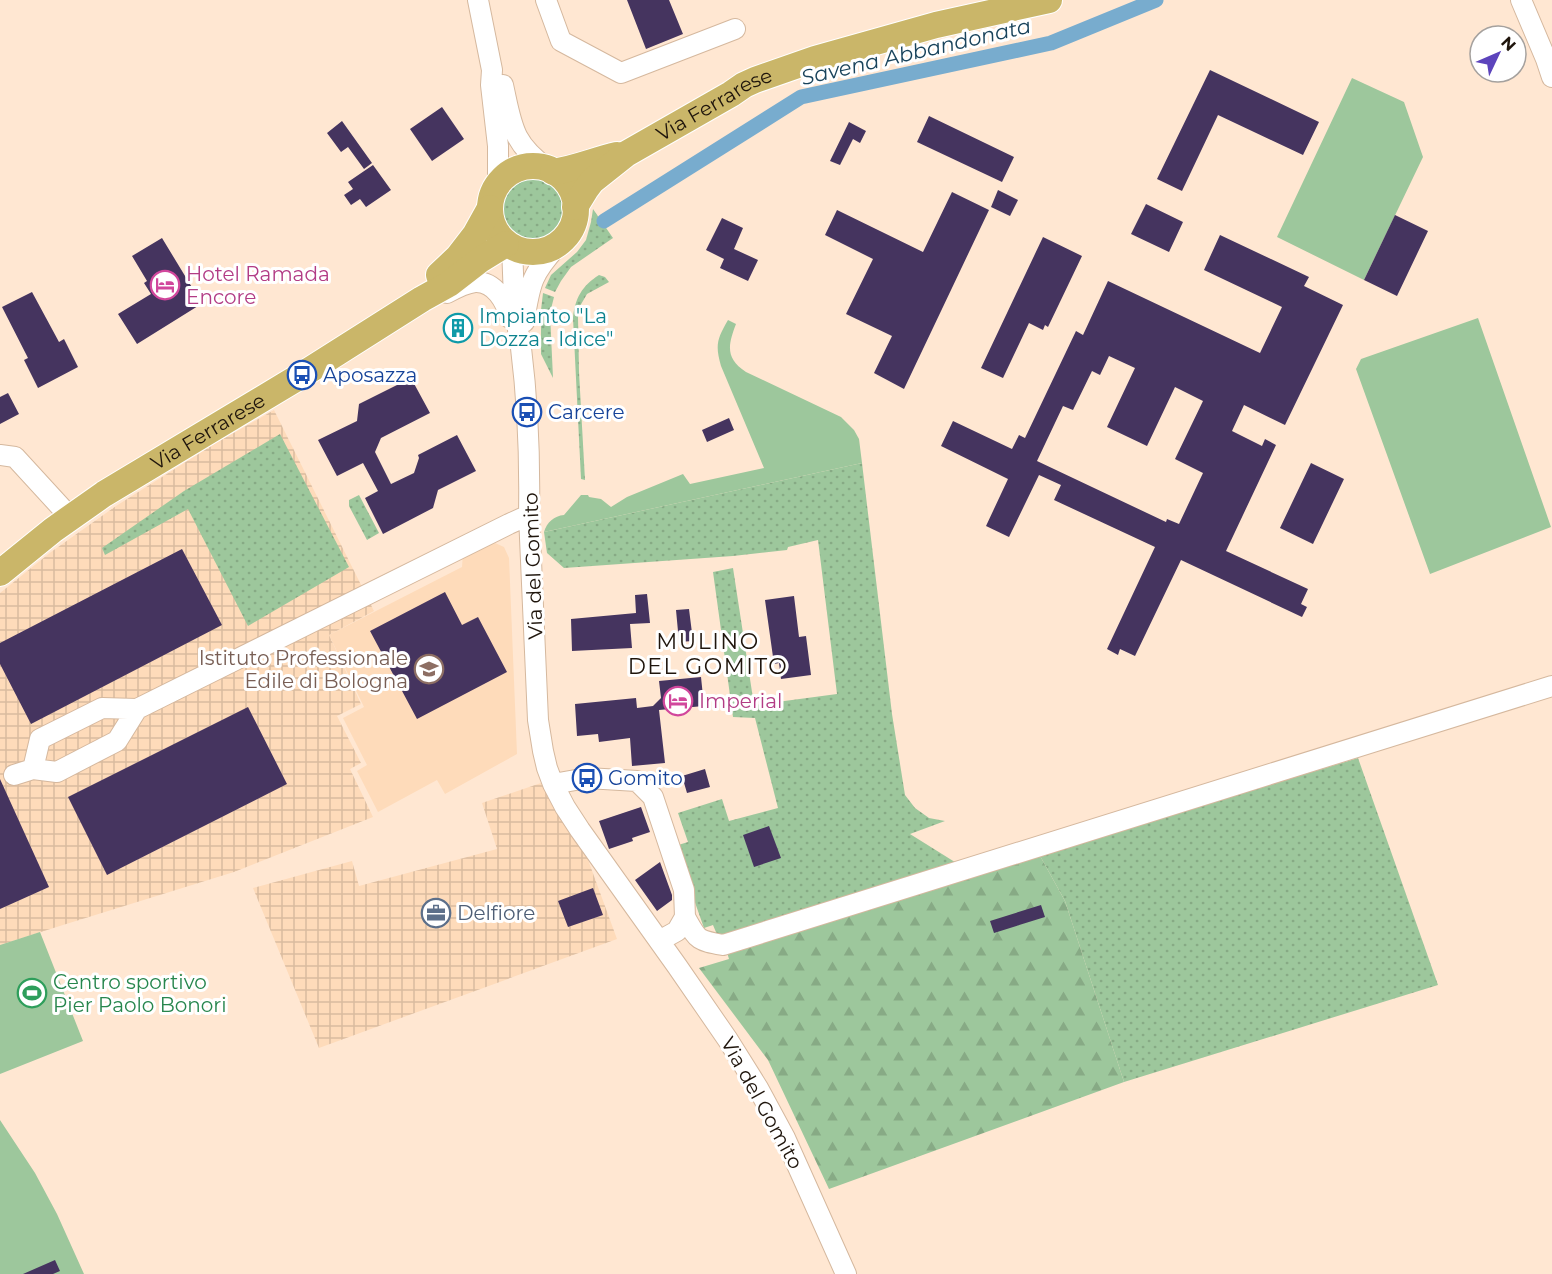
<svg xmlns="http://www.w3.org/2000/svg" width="1552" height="1274" font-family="Montserrat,sans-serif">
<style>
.built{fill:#fedbba}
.industrial{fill:url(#industrial-grid)}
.grass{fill:url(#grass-dots)}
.forest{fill:url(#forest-firs)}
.green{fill:#9dc79c}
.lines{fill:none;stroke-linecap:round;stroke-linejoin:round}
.canal{stroke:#78acce;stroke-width:15}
.building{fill:#45345f;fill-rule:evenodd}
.minor-casing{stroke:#d5b89e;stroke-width:22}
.major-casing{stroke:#fff;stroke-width:28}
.minor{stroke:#fff;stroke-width:20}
.major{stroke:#cab669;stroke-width:26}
.labels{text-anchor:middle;stroke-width:6;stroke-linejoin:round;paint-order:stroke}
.street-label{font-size:20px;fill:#1f150c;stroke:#fff}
.hotel-label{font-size:20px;fill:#b23c85;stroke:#fff;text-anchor:start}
.culture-label{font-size:20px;fill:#0d838f;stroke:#fff;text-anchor:start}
.transit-label{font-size:20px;fill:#164399;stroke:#fff;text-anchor:start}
.education-label{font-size:20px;fill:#785e54;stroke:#fff;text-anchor:end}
.service-label{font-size:20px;fill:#4e5e75;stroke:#fff;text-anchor:start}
.leisure-label{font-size:20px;fill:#27864d;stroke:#fff;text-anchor:start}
.water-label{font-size:21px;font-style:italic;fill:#19435b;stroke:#fff}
.quarter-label{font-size:22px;letter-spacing:1.5px;fill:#1f150c;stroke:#fff}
</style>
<defs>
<pattern id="industrial-grid" width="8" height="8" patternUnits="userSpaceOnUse" patternTransform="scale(1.5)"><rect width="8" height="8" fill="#fedbba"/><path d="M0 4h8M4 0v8" fill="none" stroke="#d9bb9f"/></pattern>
<pattern id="grass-dots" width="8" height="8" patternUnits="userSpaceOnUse" patternTransform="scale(1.5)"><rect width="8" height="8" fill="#9dc79c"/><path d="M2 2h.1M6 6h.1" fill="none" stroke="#87aa85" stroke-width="1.8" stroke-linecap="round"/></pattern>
<pattern id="forest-firs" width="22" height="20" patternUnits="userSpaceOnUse" patternTransform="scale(1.5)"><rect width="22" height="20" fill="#9dc79c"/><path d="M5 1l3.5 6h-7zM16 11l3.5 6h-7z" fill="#87aa85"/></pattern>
</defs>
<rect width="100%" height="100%" fill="#ffe7d2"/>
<path class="built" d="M495,543L504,547L509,558L517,754L445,794L437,780L378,812L357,771L367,765L343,718L364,707L329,635L462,567L463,553L474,548Z"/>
<path class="industrial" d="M274,410L374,611L329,635L361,704L337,716L361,763L350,769L373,817L234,872L63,925L0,945V593L51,552L116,506L216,443Z
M541,783L559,815L587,857L617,939L319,1048L253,888L352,861L359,886L497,849L482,803Z"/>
<path class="grass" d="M500 210a32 32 0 1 1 64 0a32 32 0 1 1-64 0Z
M593,209L613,238L571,267L561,281L555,292L545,288L551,275L577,252L586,240L591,222Z
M599,275L605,277L609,282L587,294L580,306L578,317L579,372L585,480L581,479L573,318C575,298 582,286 599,275Z
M543,293L554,297L550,313L553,378L541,354V310Z
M280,434L349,567L248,626L188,509L105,555L102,548L184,491Z
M862,463L892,714L905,795L915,808L929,818L945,821L910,834L958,864L718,937L713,925L704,928L675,846L688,842L678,813L722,799L729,821L778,808L755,718L733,717L713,572L733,568L754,705L837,694L818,540L788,547L787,550L733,556L564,568L547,553L544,532Z
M359,495L379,533L367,540L349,506V500Z
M1358,758L1438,985L1124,1082L1065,901L1039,854Z"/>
<path class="forest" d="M1039,854L1065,901L1124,1082L829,1189L768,1060L699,968L729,959L726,949Z"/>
<path class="green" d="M1352,78L1404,102L1423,157L1364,280L1277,237Z
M1478,318L1551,527L1430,574L1356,369L1361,359Z
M728,320L736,324C728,345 725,358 746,372L841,417L854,430L859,439L862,463L544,532C547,522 554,516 564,515L581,495H588L589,497L601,499L611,507L627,497L683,474L690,484L764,468L721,366C715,345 717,339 728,320Z
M40,932L83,1041L0,1074V945Z
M0,1120L35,1173L57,1214L84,1274H0Z"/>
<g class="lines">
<path class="canal" d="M604,221L801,97L1051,43L1156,0"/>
</g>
<path class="building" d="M627,0H669L683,34L646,49Z
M1210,70L1319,122L1303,155L1218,115L1182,191L1157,179Z
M442,107L464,139L432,161L410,129Z
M929,116L1014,157L1002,182L917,142Z
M342,121L372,163L364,169L348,147L341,152L327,133Z
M849,122L866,131L860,143L853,139L840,165L830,161Z
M373,165L391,190L366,207L360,199L351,205L344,195L353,189L348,182Z
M998,190L1018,200L1010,216L991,207Z
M952,192L989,210L904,389L874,373L892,336L846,314L873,259L825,235L837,210L923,252Z
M1146,204L1183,222L1169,252L1131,234Z
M1395,215L1428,231L1397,296L1364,280Z
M722,218L743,228L734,249L758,260L748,281L720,268L724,259L706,250Z
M1220,235L1309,277L1304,286L1343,305L1285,425L1244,405L1232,431L1262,446L1265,439L1276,445L1226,551L1308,589L1301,604L1307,607L1302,617L1181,560L1135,656L1120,649L1118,655L1107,649L1155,547L1054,500L1061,485L1039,475L1009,537L986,526L1008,479L941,446L953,421L1012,449L1019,435L1025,438L1076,331L1083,335L1108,281L1260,353L1282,307L1204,270ZM1109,356L1135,368L1107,427L1147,446L1175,387L1203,401L1175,459L1203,473L1179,524L1167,519L1166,522L1037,461L1063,406L1073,410L1092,371L1100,375Z
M1043,237L1082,256L1048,327L1045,325L1043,330L1029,323L1003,378L981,368Z
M162,238L199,299L195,301L198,306L137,344L118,314L151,294L144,283L147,281L132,256Z
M32,292L59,342L64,339L78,367L38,388L24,360L28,358L2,307Z
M463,316L471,328L454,340L445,328Z
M411,378L430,413L381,438L375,452L391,484L414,473L419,458L418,455L457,435L476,471L438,490L433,508L383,534L365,498L378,491L363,463L337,476L318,440L357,421L359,404Z
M8,393L19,414L0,424V397Z
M729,418L734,430L707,442L702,430Z
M1311,463L1344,479L1313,544L1280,528Z
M182,549L222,625L31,724L0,664V643Z
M445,592L462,625L478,617L507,672L417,719L370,631Z
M647,594L650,623L630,624L632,648L572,651L571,619L636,613L635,595Z
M794,596L799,637L806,636L811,675L781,679L779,663L774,664L765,600Z
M689,609L693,641L679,642L676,610Z
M701,677L704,706L659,710L665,763L632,766L630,738L599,742L598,734L577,736L575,704L636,698L637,708L653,706L661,698L659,681Z
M248,707L287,784L107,875L68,797Z
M705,769L710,787L687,793L682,776Z
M0,779L49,887L0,909Z
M641,807L650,832L632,838L633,841L609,849L599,821Z
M769,826L781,858L754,867L743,835Z
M660,862L672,895V900L657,911L635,880Z
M593,888L603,915L568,927L558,901Z
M1041,905L1045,917L994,933L990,921Z
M55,1260L60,1271L53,1274H23Z"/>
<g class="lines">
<g class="minor-casing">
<path id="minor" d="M478,0L492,70L491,85L498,146V184
M546,0L561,41L621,73L735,29
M1521,0L1546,59L1552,77
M503,85C512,126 512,143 548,169
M512,247C513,267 513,287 515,307C516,321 519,335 521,348C528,404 530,460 529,515L538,720L543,751L547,768L553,784L565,807L580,830L677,966L728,1040L758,1088L785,1138L846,1274
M447,293C456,288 465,283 475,282C495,281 506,302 510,318
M524,322C530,282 532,273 560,243
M0,455L15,457L70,517
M137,709L117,741L57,772L33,769L40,739L102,708L137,709L509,524L529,515
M14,775L33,769
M553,784L587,778L637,781L653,797L684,890L685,917L677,931L659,941
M685,917C698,940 696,940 723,945L1552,686"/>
</g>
<g class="major-casing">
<g id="major">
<circle cx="533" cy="209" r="43"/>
<path d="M553,172C575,169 595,160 617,155"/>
<path id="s1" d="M575,207L586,189L592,181L626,154L731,94L744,85L755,80L815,59L936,25L1049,0"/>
<path d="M439,275L458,257L475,235L490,208"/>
<path id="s2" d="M0,573L53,530L104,494L302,375L422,299L449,284L480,260L506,244"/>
</g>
</g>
<use href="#minor" class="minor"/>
<use href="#major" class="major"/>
</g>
<defs>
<g id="hotel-ring" transform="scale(1.5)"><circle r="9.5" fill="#fff" stroke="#d1479c" stroke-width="1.5"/><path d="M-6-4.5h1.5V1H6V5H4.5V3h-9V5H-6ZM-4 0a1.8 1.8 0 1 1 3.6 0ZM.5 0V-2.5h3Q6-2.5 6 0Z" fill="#d1479c"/></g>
<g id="building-ring" transform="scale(1.5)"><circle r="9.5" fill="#fff" stroke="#0f9aa8" stroke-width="1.5"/><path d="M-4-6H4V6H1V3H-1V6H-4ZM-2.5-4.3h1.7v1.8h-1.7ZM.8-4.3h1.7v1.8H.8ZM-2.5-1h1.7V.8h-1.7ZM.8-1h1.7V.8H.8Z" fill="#0f9aa8"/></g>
<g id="bus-ring" transform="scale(1.5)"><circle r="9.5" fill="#fff" stroke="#1a4fb4" stroke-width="1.5"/><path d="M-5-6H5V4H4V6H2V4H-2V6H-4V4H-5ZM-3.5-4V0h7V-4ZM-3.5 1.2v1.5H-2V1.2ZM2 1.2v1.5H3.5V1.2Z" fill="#1a4fb4"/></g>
<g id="school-ring" transform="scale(1.5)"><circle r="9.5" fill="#fff" stroke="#8d6e63" stroke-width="1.5"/><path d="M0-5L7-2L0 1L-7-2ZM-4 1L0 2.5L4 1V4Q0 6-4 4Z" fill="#8d6e63"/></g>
<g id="office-ring" transform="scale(1.5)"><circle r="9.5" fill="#fff" stroke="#5c6f8a" stroke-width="1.5"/><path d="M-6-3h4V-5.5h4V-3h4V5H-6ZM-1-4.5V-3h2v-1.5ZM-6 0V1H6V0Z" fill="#5c6f8a"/></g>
<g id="stadium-ring" transform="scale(1.5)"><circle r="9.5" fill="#fff" stroke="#2e9e5b" stroke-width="1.5"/><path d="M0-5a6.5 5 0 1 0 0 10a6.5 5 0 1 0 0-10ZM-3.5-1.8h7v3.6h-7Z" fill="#2e9e5b"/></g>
</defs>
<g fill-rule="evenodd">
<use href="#hotel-ring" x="165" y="285"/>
<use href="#building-ring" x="458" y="328"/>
<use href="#bus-ring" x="302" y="375"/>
<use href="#bus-ring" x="527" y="412"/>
<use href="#school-ring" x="429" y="669"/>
<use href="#hotel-ring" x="678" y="701"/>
<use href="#bus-ring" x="587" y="778"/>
<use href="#office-ring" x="436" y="913"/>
<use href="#stadium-ring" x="32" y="993"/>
</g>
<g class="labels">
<g class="street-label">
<text dy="7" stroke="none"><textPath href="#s1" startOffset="176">Via Ferrarese</textPath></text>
<text dy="7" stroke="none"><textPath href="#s2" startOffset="252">Via Ferrarese</textPath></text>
<text transform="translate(533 566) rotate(-92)" y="7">Via del Gomito</text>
<text transform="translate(762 1103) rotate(61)" y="7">Via del Gomito</text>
</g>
<g class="hotel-label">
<text x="186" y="281">Hotel Ramada<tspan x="186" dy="23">Encore</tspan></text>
<text x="699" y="708">Imperial</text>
</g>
<g class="culture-label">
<text x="479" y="323">Impianto "La<tspan x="479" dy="23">Dozza - Idice"</tspan></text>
</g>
<g class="transit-label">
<text x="323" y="382">Aposazza</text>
<text x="548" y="419">Carcere</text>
<text x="608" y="785">Gomito</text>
</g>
<g class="education-label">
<text x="408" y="665">Istituto Professionale<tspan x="408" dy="23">Edile di Bologna</tspan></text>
</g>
<g class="service-label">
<text x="457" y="920">Delfiore</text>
</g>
<g class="leisure-label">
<text x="53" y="989">Centro sportivo<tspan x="53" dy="23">Pier Paolo Bonori</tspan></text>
</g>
<g class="water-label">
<text transform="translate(916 52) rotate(-13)" y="7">Savena Abbandonata</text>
</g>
<g class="quarter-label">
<text x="708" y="649">MULINO<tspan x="708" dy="25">DEL GOMITO</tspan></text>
</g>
</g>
<g transform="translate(1498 54) rotate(46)"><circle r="28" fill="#ffffff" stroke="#a5a19e" stroke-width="1.5"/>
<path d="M0-4.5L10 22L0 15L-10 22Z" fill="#5c44bc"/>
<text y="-9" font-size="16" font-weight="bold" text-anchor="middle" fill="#1f150c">N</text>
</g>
</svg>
